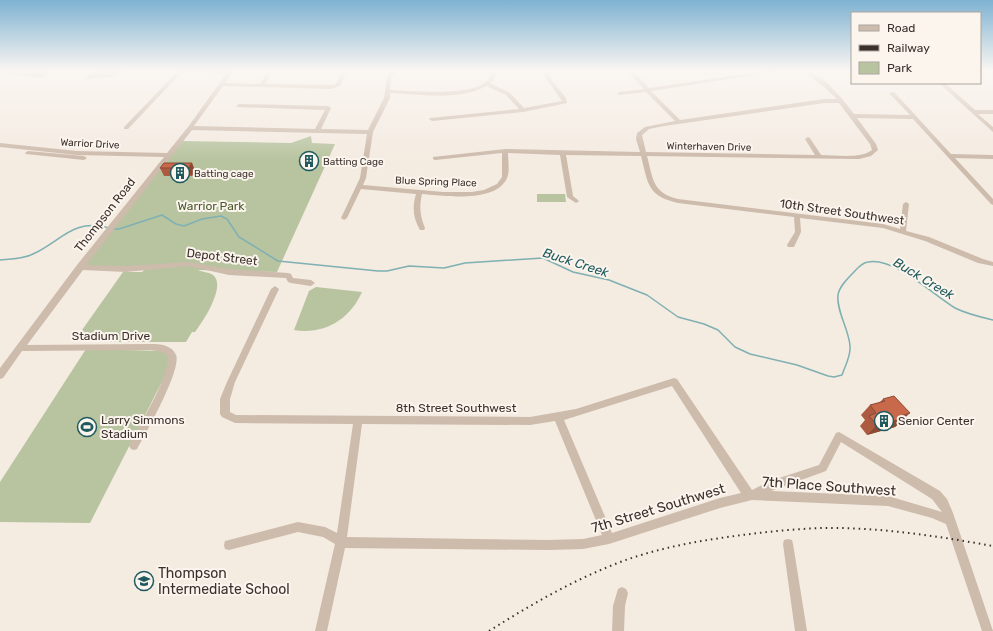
<svg xmlns="http://www.w3.org/2000/svg" width="993" height="631" font-family="Rubik,sans-serif">
<style>
.green{fill:#b8c4a0}
.lines{fill:none;stroke-linecap:round;stroke-linejoin:round}
.stream{stroke:#7fb0b2;stroke-width:1.5}
.minor{fill:#cdbbac;fill-rule:evenodd}
.rail{stroke:#3b302b;stroke-width:2;stroke-dasharray:1.5 4;stroke-linecap:butt}
.wall{fill:#ac5a40}
.shaded-wall{fill:#8c4a34}
.building{fill:#c8694b;stroke:#8c4a34}
.labels{text-anchor:middle;stroke-width:4;stroke-linejoin:round;paint-order:stroke}
.far-street-label{font-size:10px;fill:#3b302b;stroke:#fbf5ee}
.far-poi-label{font-size:10px;fill:#3b302b;stroke:#fbf5ee;text-anchor:start}
.park-label{font-size:12px;fill:#4a5a2e;stroke:#fbf5ee}
.street-label{font-size:12px;fill:#3b302b;stroke:#fbf5ee}
.poi-label{font-size:12px;fill:#3b302b;stroke:#fbf5ee;text-anchor:start}
.water-label{font-size:13px;font-style:italic;fill:#1f5a5e;stroke:#fbf5ee}
.near-street-label{font-size:14px;fill:#3b302b;stroke:#fbf5ee}
.near-poi-label{font-size:14px;fill:#3b302b;stroke:#fbf5ee;text-anchor:start}
</style>
<rect width="100%" height="100%" fill="#f4ebe1"/>
<path class="green" d="M0,71H52L41,78L0,73Z
M94,71H128L110,77L85,79Z
M311,136L312,143L335,144L277,272L198,270C202,272 209,272 213,275C227,286 202,323 195,332H192L186,342H112L75,340L123,272H142L144,270H150L80,267L181,141L291,143Z
M537,194H565L566,202H537Z
M316,287L362,292C350,319 325,335 294,330L309,291Z
M86,349L164,351L170,358L167,372L90,523L0,522V482Z"/>
<g class="lines">
<path class="stream" d="M113,229H119L162,215L176,224L184,226L202,219L221,216L227,219L239,237L278,261L378,271H387L409,266L444,268L465,263L543,258L573,272L609,280L647,295L678,317L704,324L718,330L735,347L750,354L797,365L828,376L834,377L842,375C845,366 851,356 850,346C849,330 836,310 838,295C839,287 847,279 853,273C857,269 861,263 868,262C895,257 933,295 955,308C967,314 980,317 993,320
M0,260C11,259 23,259 33,254C62,241 72,218 109,228"/>
<path class="minor" d="M178,71H233L225,83L260,84L268,71H273L265,84L331,85L336,84L342,71H347L340,86L331,89L223,86L194,126L315,129L325,110L237,107L236,106L239,104L328,106L331,108L321,129L368,130L384,98L387,78L391,71H396L391,78L390,90C412,91 473,97 488,80C490,78 491,74 492,71H497L493,81L490,83L510,93L524,108L562,101L545,77L544,73L548,72L552,81L566,98L567,103L523,112L432,121L429,119L430,118L519,109L506,95L486,86C462,101 417,94 390,93V98L373,132L366,178L363,185L443,192H472L484,190L497,184L502,177V153L435,160L433,159V157L505,149L640,152L636,139L637,133L645,127L675,121L646,92L618,95V93L620,92L644,89L627,71H632L649,88L766,71H780L651,91L680,120L824,99H837L824,87L804,71C822,71 844,101 854,114L910,115L889,93L894,92L951,154L993,155V159L955,158L993,199V205L991,204L913,119L857,118L876,144L878,150L871,156L859,159L647,156C653,178 652,193 678,199L883,224L900,229L903,204L906,202L909,204L906,231L929,237L983,259L993,262V266L978,263L925,241L883,228L800,218L801,232L794,247H788L787,245L795,232L794,217L678,203C647,196 648,183 641,156L566,155L573,196L579,201L576,203L567,197L560,155L508,153C508,160 510,172 507,178C496,203 445,196 422,194C419,207 420,216 425,228L424,230H420C413,218 412,207 416,194L361,189L347,218L344,220L341,218L360,178L367,134L192,130L86,265L126,266L188,262L229,269L288,273L291,274L293,278L311,280L315,283L311,286L291,283L288,282L286,278L229,275L188,266L126,272L83,270L27,345L151,344C160,344 172,345 176,355C182,369 146,433 137,449L134,450L131,449L129,446C140,422 168,382 168,356L162,352L151,350L22,351L3,378L0,379V368L77,265L164,157L77,155L0,147V143L77,151L167,153L188,127L226,74L181,73L128,129H124V127ZM839,103L870,144L872,150C861,159 836,155 821,155L810,138L808,137L805,139L815,155L646,152L642,135L649,129L664,126L824,103Z
M987,71H992L993,76Z
M941,83H945L975,110H993V114H978L993,127V132L941,85Z
M28,151L84,156L87,158L84,160L26,154L25,153Z
M275,286L279,289L235,382L230,399V412L236,415L530,417L576,409L674,378L677,379L752,490L770,481L819,465L836,433L839,432L940,491L947,499L953,513L993,631H982L946,524L932,518L888,506L752,500L720,508L609,544L583,549L548,550L345,548L327,631H315L335,544L323,537L298,532L229,550L225,549L224,545L225,541L229,540L298,522L325,527L337,533L353,424L235,423L222,417L220,414V399L227,382L271,289ZM672,386L741,493L720,498L612,533L564,420ZM555,421L602,535L583,539L548,540L347,537L362,424L530,425ZM841,442L932,499L942,512L888,496L771,491L826,471Z
M788,539L792,540L793,544L807,631H795L783,544L784,540Z
M622,587L626,589L628,593L625,606L624,631H612L613,606L618,589Z"/>
<path class="rail" d="M489,631C532,604 575,579 623,561C659,548 697,541 735,536C764,532 793,529 822,528C879,527 937,536 993,546"/>
</g>
<path class="wall" d="M192,163L195,171L192,176H164L160,168Z
M883,399L900,423L895,427L867,435L860,426L865,420L861,415L870,405L879,403Z"/>
<path class="shaded-wall" d="M192,163L195,171L192,176L188,168Z
M910,413L895,427L867,435L877,425Z"/>
<path class="building" d="M164,163H192L188,168H160Z
M894,396L910,413L903,415L905,418L877,425L869,416L876,413L870,405L885,401L883,399Z"/>
<linearGradient id="sky" x2="0" y2="1"><stop stop-color="#7eb2d2"/><stop offset="0.44" stop-color="#faf6f2"/><stop offset="1" stop-color="#faf6f2" stop-opacity="0"/></linearGradient>
<rect width="993" height="160" fill="url(#sky)"/>
<defs>
<g id="building-ring" transform="scale(1)"><circle r="9.5" fill="#fbf5ee" stroke="#1f5a5e" stroke-width="1.5"/><path d="M-4-6H4V6H1V3H-1V6H-4ZM-2.5-4.3h1.7v1.8h-1.7ZM.8-4.3h1.7v1.8H.8ZM-2.5-1h1.7V.8h-1.7ZM.8-1h1.7V.8H.8Z" fill="#1f5a5e"/></g>
<g id="stadium-ring" transform="scale(1)"><circle r="9.5" fill="#fbf5ee" stroke="#1f5a5e" stroke-width="1.5"/><path d="M0-5a6.5 5 0 1 0 0 10a6.5 5 0 1 0 0-10ZM-3.5-1.8h7v3.6h-7Z" fill="#1f5a5e"/></g>
<g id="school-ring" transform="scale(1)"><circle r="9.5" fill="#fbf5ee" stroke="#1f5a5e" stroke-width="1.5"/><path d="M0-5L7-2L0 1L-7-2ZM-4 1L0 2.5L4 1V4Q0 6-4 4Z" fill="#1f5a5e"/></g>
</defs>
<g fill-rule="evenodd">
<use href="#building-ring" x="309" y="161"/>
<use href="#building-ring" x="180" y="173"/>
<use href="#building-ring" x="884" y="421"/>
<use href="#stadium-ring" x="87" y="427"/>
<use href="#school-ring" x="144" y="581"/>
</g>
<g class="labels">
<g class="far-street-label">
<text transform="translate(90 143) rotate(3)" y="4">Warrior Drive</text>
<text transform="translate(709 146) rotate(1)" y="4">Winterhaven Drive</text>
<text transform="translate(436 181) rotate(2)" y="4">Blue Spring Place</text>
</g>
<g class="far-poi-label">
<text x="323" y="165">Batting Cage</text>
<text x="194" y="177">Batting cage</text>
</g>
<g class="park-label">
<text x="211" y="210">Warrior Park</text>
</g>
<g class="street-label">
<text transform="translate(842 212) rotate(8)" y="4">10th Street Southwest</text>
<text transform="translate(105 215) rotate(-52)" y="4">Thompson Road</text>
<text transform="translate(222 257) rotate(7)" y="4">Depot Street</text>
<text x="111" y="340">Stadium Drive</text>
<text x="456" y="412">8th Street Southwest</text>
</g>
<g class="poi-label">
<text x="101" y="424">Larry Simmons<tspan x="101" dy="14">Stadium</tspan></text>
<text x="898" y="425">Senior Center</text>
</g>
<g class="water-label">
<text transform="translate(576 262) rotate(18)" y="5">Buck Creek</text>
<text transform="translate(924 278) rotate(31)" y="5">Buck Creek</text>
</g>
<g class="near-street-label">
<text transform="translate(829 486) rotate(4)" y="5">7th Place Southwest</text>
<text transform="translate(658 508) rotate(-17)" y="5">7th Street Southwest</text>
</g>
<g class="near-poi-label">
<text x="158" y="578">Thompson<tspan x="158" dy="16">Intermediate School</tspan></text>
</g>
</g>
<rect x="851" y="12" width="130" height="72" fill="#fbf5ee" stroke="#aea6a0"/>
<rect x="859" y="25" width="20" height="6" fill="#cdbbac" stroke="#aea6a0"/>
<text x="887" y="32" font-size="12" fill="#3b302b">Road</text>
<rect x="859" y="45" width="20" height="6" fill="#3b302b" stroke="#aea6a0"/>
<text x="887" y="52" font-size="12" fill="#3b302b">Railway</text>
<rect x="859" y="62" width="20" height="12" fill="#b8c4a0" stroke="#aea6a0"/>
<text x="887" y="72" font-size="12" fill="#3b302b">Park</text>
</svg>
